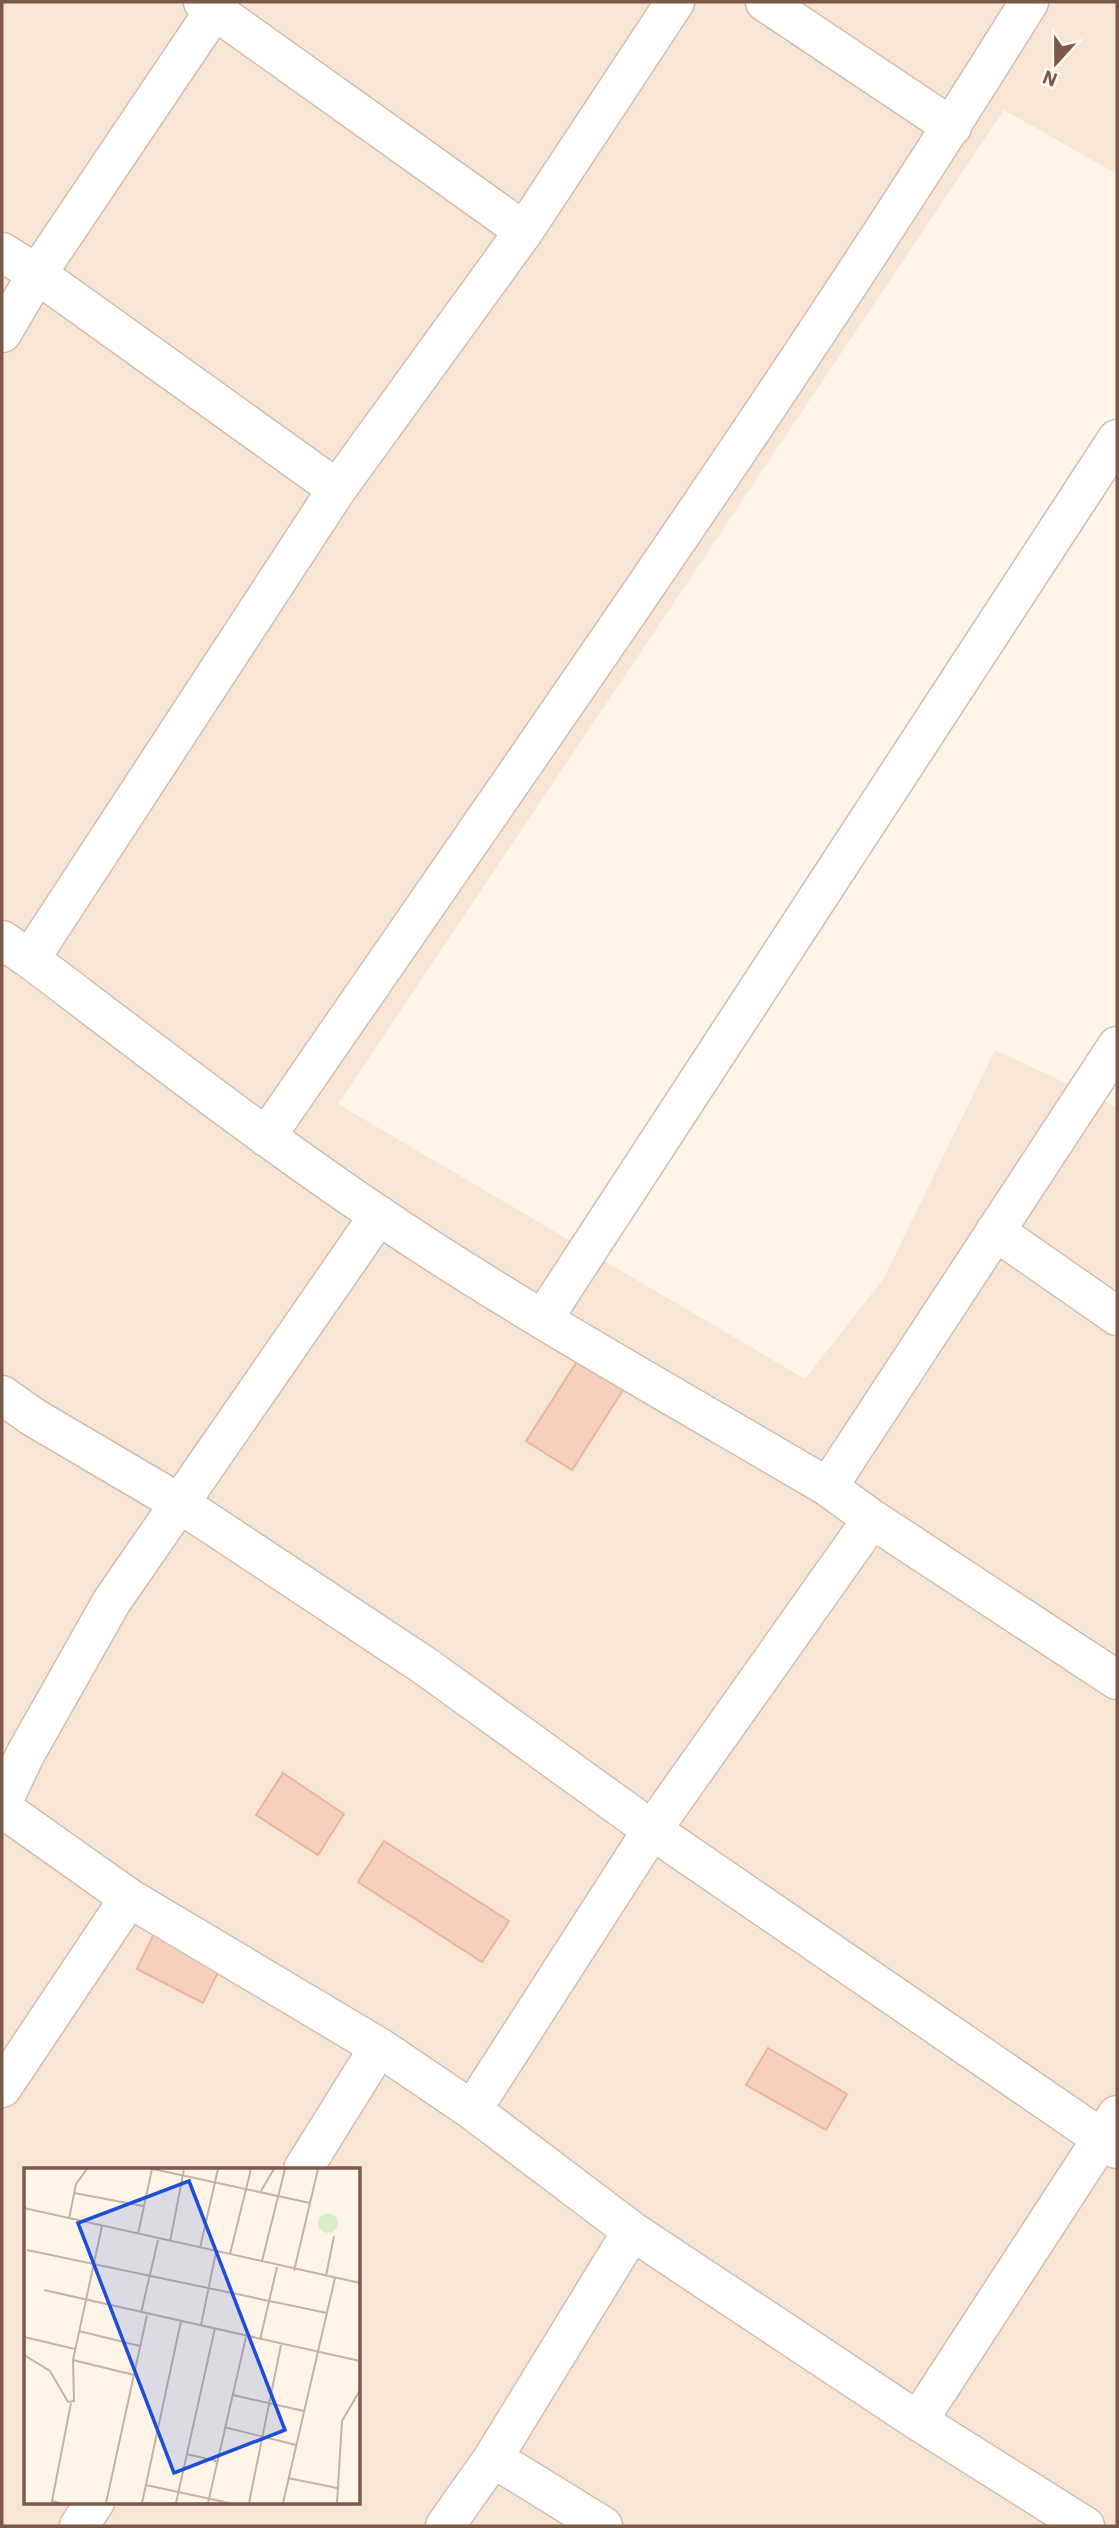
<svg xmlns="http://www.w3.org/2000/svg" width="1119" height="2528" font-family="'IBM Plex Sans',sans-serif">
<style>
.residential{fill:#f7e6d5;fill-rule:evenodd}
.building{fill:#f6d0bc;stroke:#ebb59b;stroke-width:2}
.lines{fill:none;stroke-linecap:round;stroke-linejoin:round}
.minor-casing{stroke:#d5bdae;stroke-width:41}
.minor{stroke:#fff;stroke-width:38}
.inset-road{fill:none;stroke:#c6b1a3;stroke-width:2}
.view{fill:#1d4ed8;fill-opacity:0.15;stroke:#1d4ed8;stroke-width:3.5}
.inset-edge{fill:none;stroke:#7c5848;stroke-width:3.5}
</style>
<rect width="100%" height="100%" fill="#fef4e8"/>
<path class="residential" d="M2,2H1117V174L1004,110L338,1104L805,1379L884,1278L995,1050L1117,1107V2526H2ZM26,2169H359V2502H26Z"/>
<path class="building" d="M580,1357L625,1387L572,1470L526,1441Z
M283,1773L344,1814L318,1855L256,1815Z
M384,1841L509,1921L482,1962L358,1882Z
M156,1929L223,1962L203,2003L137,1969Z
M768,2048L847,2094L826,2130L746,2085Z"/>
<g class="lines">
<g class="minor-casing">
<path id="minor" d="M203,2L524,231
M765,2L952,127
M2,252L37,274L337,489
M2,333L37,274L220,2
M2,940L30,959C161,1058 290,1159 428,1248C558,1332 694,1408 828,1487L872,1519L1117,1680
M30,959L337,489L524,231L675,2
M266,1137C524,761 789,389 1029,2
M995,1231L1117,1316
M543,1319L1117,439
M2,1395L33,1417L179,1503L425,1666L652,1830L1117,2149
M828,1487L1117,1046
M2,1803L26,1753L112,1601L379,1215
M2,1808L129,1898L379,2047L472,2110L632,2231L918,2421L1085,2526
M2,2088L129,1898
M472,2110L652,1830L872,1519
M303,2169L379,2047
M918,2421L1117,2115
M493,2458L603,2526
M79,2526L95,2502
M445,2526L493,2458L632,2231"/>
</g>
<use href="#minor" class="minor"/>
</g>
<g transform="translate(24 2168)">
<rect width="336" height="336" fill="#fef4e8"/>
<path d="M294 55a10 10 0 1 1 20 0a10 10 0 1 1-20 0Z" fill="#d7eec4"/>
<path class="inset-road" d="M129,1L286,35M237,23L250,1M50,25L119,38M0,40L336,115M45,51L52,16L63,1M114,66L128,1M146,74L160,1M176,80L194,1M3,82L303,145M206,86L227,1M238,93L261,1M270,103L294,1M302,108L310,68M20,122L336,193M117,145L134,72M177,157L192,84M55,163L116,178M0,169L51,181M236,172L253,99M0,187L26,203L44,234L50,233L49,192L78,58M49,192L110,207M209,227L280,243M200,259L272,277M162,286L193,293M264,310L313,320M122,317L205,335M36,335L28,333L47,235M82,335L123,147M118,335L157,153M152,335L191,160M184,335L222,169M225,335L257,177M259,335L311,110M313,335L318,253L336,222"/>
<path class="view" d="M165,13L261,262L150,305L54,55Z"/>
<rect width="336" height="336" class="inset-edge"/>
</g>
<rect width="1119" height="2528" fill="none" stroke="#7c5848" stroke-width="7"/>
<g transform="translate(1056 63) rotate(201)" stroke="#fff8f0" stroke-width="5" paint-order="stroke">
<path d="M0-5L12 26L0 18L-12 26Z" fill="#7c5848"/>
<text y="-10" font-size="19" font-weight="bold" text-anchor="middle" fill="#7c5848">N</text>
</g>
</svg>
